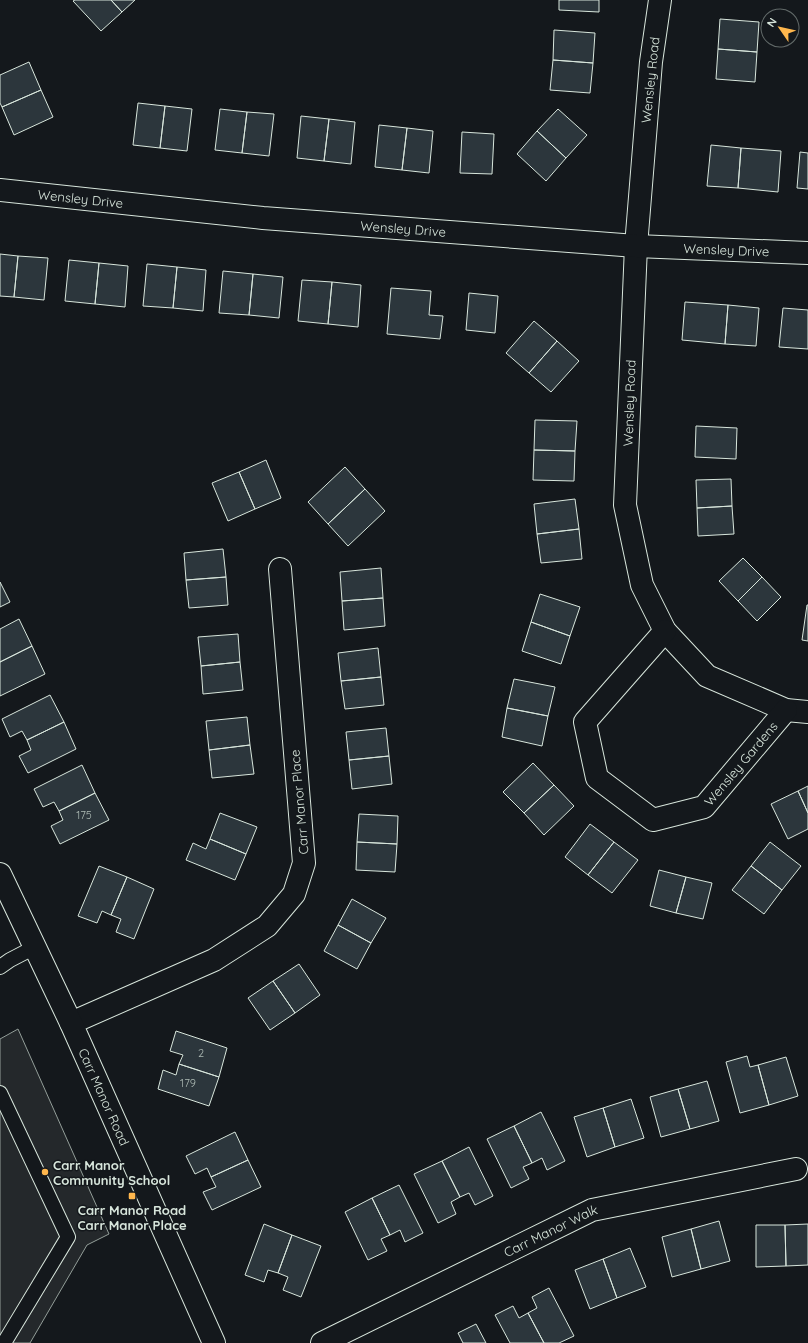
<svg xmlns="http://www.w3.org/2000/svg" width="808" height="1343" font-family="Quicksand,sans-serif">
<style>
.parking{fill:#24282b;stroke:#939e99}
.building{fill:#2c363c;stroke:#d8e6dc}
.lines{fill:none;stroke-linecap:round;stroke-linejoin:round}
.service-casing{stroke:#d8e6dc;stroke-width:16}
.minor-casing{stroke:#d8e6dc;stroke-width:24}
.tertiary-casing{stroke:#d8e6dc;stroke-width:24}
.service{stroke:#14181c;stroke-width:14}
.minor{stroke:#14181c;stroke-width:22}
.tertiary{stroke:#14181c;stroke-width:22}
.poi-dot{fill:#ffb74d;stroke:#14181c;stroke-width:1.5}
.labels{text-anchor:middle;stroke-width:3;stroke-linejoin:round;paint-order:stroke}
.number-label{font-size:11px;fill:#adbab4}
.street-label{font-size:13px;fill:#d8e6dc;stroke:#14181c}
.poi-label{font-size:13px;font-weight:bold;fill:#d8e6dc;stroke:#14181c;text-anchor:start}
</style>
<rect width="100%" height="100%" fill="#14181c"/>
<path class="parking" d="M18,1029L109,1234L87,1245L30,1343H0V1039Z"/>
<path class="building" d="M75,0H111L122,12L101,31L73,1Z
M111,0H135L122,12Z
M559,0H599V12L559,10Z
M720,19L759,22L757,52L718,49Z
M554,30L595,33L593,63L553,60Z
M718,49L757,52L755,82L716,79Z
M553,60L593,63L590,93L550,90Z
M29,62L41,90L2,107L0,103V75Z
M41,90L53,117L14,135L2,107Z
M138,103L165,106L160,148L133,145Z
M165,106L192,109L187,151L160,148Z
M220,109L247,112L242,153L215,150Z
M558,109L587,135L566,158L537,131Z
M247,112L274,114L269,156L242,153Z
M301,116L329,119L324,161L297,158Z
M329,119L355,122L351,164L324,161Z
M379,125L407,128L402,170L375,167Z
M407,128L433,131L429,173L402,170Z
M537,131L566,158L546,181L517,154Z
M462,132L494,134L492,174L460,173Z
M711,145L741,148L738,188L707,186Z
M741,148L781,151L778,192L738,188Z
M800,152L808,153V189L797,188Z
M0,254L18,256L14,297L0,296Z
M18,256L48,258L44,300L14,297Z
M69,260L99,263L95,304L65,301Z
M99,263L128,266L125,307L95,304Z
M147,264L177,267L173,308L143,306Z
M177,267L206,270L203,311L173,308Z
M223,271L253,274L249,315L219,313Z
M253,274L283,277L279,318L249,315Z
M302,280L332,282L328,324L298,321Z
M332,282L361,285L358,327L328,324Z
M391,288L431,291L429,315L443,316L440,339L387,334Z
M469,293L498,296L495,333L466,330Z
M685,302L728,305L725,344L682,340Z
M728,305L759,308L756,346L725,344Z
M783,308L808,310V349L779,347Z
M534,321L557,341L529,373L506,353Z
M557,341L579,361L551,392L529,373Z
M535,420L577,421L575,451L534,450Z
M696,426L737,428L736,459L695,457Z
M534,450L575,451L574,481L533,480Z
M266,460L281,498L255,509L239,472Z
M345,467L365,489L328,524L308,502Z
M239,472L255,509L228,521L212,483Z
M731,479L732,506L697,508L696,480Z
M365,489L385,511L348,546L328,524Z
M575,499L579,529L537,534L534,504Z
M732,506L734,534L698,536L697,508Z
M579,529L582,559L541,563L537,534Z
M223,549L226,577L186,580L184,553Z
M743,558L762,577L738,601L719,581Z
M381,568L383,598L342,601L340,572Z
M226,577L228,605L189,608L186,580Z
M762,577L781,597L757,621L738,601Z
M0,582L10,602L0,607Z
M540,594L580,607L570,636L531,622Z
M383,598L385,626L344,630L342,601Z
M807,605H808V641L802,640Z
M19,619L32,646L0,662V629Z
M531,622L570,636L561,664L522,651Z
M238,634L240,662L201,666L198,637Z
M32,646L45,674L0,696V662Z
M378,648L381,677L341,681L338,653Z
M240,662L243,690L203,694L201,666Z
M381,677L384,705L345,709L341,681Z
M514,679L555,687L548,716L507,708Z
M50,695L64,722L27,740L22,731L10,737L2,719Z
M507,708L548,716L542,746L502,737Z
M247,717L250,745L209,750L206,721Z
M64,722L76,749L28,773L19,756L31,750L27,740Z
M386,728L389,756L349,760L346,732Z
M250,745L254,774L212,778L209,750Z
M389,756L392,784L352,789L349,760Z
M533,763L554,785L524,813L503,792Z
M82,765L95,793L59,811L54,802L43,807L34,789Z
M554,785L574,806L544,835L524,813Z
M808,786V813L798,791Z
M798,791L808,813V829L788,839L771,804Z
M95,793L109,820L60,844L51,826L63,820L59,811Z
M220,813L257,827L246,854L210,839Z
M359,814L398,816L397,844L357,842Z
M590,824L614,842L588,875L565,857Z
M210,839L246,854L235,880L186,860L193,843L206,849Z
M357,842L397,844L395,872L356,870Z
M614,842L638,860L612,893L588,875Z
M770,842L801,866L782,890L751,866Z
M99,866L127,877L111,915L102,911L97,923L78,916Z
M751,866L782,890L764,914L732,890Z
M659,870L686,877L676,913L650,906Z
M127,877L154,889L134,939L116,932L121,919L111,915Z
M686,877L712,883L703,919L676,913Z
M352,899L386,918L371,943L338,925Z
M338,925L371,943L357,969L324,951Z
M299,964L320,995L295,1013L273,981Z
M273,981L295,1013L270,1030L248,998Z
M176,1031L227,1048L219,1077L179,1064L183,1055L170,1051Z
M747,1056L750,1067L758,1065L769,1105L740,1113L726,1062Z
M786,1057L798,1096L769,1105L758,1065Z
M179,1064L219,1077L209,1106L158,1089L163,1070L176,1075Z
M707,1081L719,1121L690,1129L678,1089Z
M678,1089L690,1129L661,1137L650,1097Z
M631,1099L644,1138L615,1147L603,1108Z
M603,1108L615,1147L587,1157L574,1117Z
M541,1112L565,1161L547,1170L542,1158L532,1163L514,1126Z
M514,1126L532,1163L523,1167L529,1179L511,1188L487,1139Z
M235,1132L248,1160L211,1177L207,1168L195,1174L186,1156Z
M469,1147L493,1196L475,1205L469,1193L460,1197L442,1161Z
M248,1160L261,1187L212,1210L203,1192L216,1187L211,1177Z
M442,1161L460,1197L451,1202L456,1214L438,1223L414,1174Z
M399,1185L423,1233L405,1242L400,1230L390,1235L372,1198Z
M372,1198L390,1235L381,1239L387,1251L368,1260L345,1212Z
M719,1221L730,1261L701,1269L691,1229Z
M264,1224L292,1235L278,1273L268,1270L264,1282L245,1275Z
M808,1224V1265L786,1266L785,1225Z
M756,1225H785L786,1266L756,1267Z
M691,1229L701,1269L672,1277L662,1237Z
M292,1235L321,1246L301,1297L283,1290L288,1277L278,1273Z
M630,1248L646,1287L617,1298L603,1259Z
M603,1259L617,1298L590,1309L575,1270Z
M549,1288L574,1336L559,1343H544L528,1313L537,1308L532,1297Z
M513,1306L519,1318L528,1313L544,1343H510L495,1315Z
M476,1324L486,1343H463L458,1333Z"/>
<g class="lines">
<g class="service-casing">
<path id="service" d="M0,967L10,960L35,947
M0,1093L68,1237L4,1343"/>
</g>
<g class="minor-casing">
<g id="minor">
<path d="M660,0L651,62L636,246L625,505L642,585L665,631L707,676L786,710L808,712"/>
<path id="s1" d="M0,190L263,218L636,246L808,253"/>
<path id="s2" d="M665,631L585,722L597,778L653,820L704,807L786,710"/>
<path d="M71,1023L214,960L267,926L294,894L304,863L280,569"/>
<path id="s3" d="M322,1343L592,1210L796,1169"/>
</g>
</g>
<g class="tertiary-casing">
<g id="tertiary">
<path id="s4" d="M0,874L71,1023L214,1343"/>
</g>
</g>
<use href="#service" class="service"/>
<use href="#minor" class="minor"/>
<use href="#tertiary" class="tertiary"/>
</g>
<g class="poi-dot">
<circle cx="45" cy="1172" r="4"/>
<rect x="128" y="1192" width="8" height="8" rx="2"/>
</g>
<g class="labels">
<g class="number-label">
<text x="84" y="819">175</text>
<text x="201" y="1057">2</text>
<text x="188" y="1087">179</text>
</g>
<g class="street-label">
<text transform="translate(650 80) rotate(-84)" y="5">Wensley Road</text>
<text dy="5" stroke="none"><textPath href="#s1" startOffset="81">Wensley Drive</textPath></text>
<text dy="5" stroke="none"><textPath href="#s1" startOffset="405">Wensley Drive</textPath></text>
<text dy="5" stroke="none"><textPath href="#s1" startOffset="729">Wensley Drive</textPath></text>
<text transform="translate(629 403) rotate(-88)" y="5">Wensley Road</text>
<text dy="5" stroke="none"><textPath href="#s2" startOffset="358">Wensley Gardens</textPath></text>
<text transform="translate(299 802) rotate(-95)" y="5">Carr Manor Place</text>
<text dy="5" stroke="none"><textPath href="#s4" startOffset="246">Carr Manor Road</textPath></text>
<text dy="5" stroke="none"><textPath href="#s3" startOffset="255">Carr Manor Walk</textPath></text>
</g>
<g class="poi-label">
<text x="53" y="1170">Carr Manor<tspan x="53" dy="15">Community School</tspan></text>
<text x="132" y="1215" text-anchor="middle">Carr Manor Road<tspan x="132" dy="15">Carr Manor Place</tspan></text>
</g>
</g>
<g transform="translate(780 28) rotate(304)"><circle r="19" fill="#14181c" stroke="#626a69"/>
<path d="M0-3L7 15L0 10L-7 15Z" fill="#ffb74d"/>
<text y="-6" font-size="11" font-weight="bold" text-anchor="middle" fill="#d8e6dc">N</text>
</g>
</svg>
